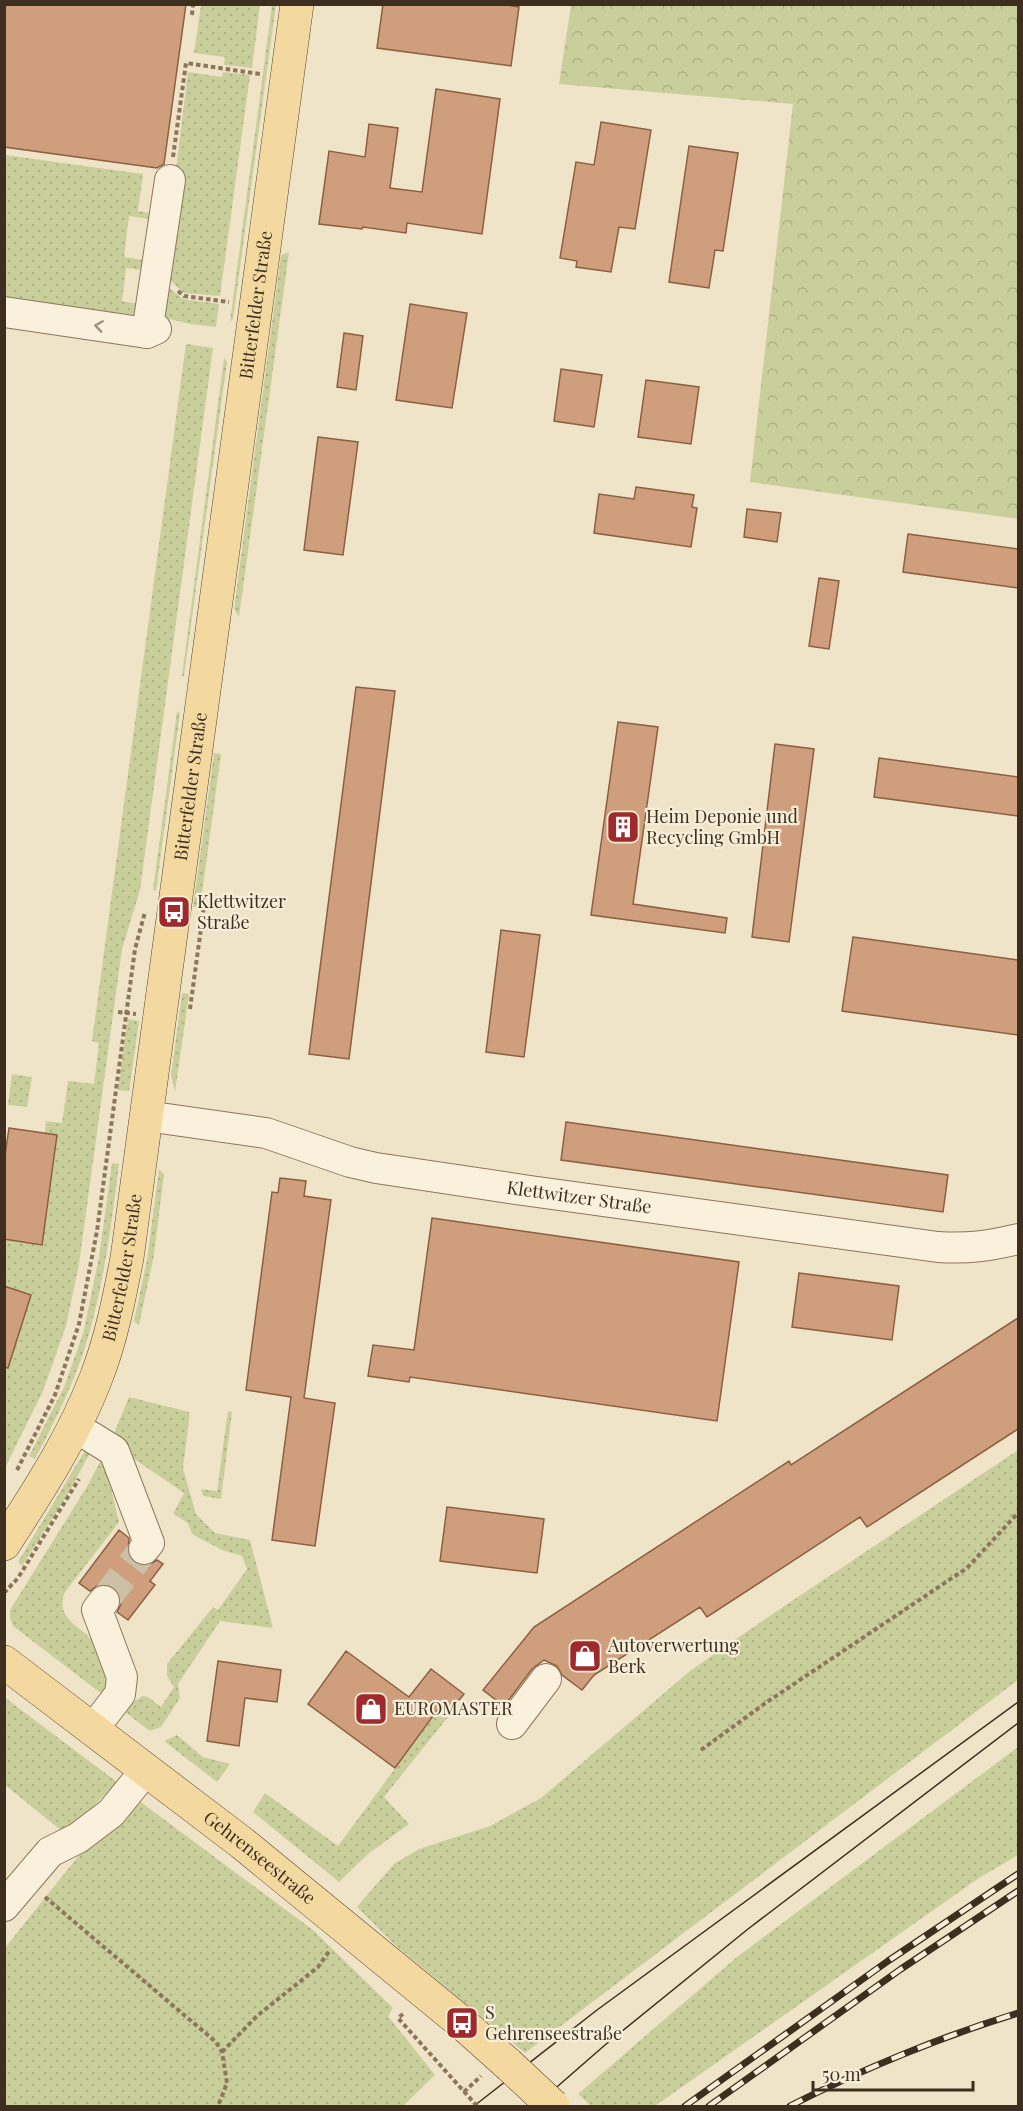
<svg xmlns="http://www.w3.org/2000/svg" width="1023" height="2111" font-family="'Playfair Display',serif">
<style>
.grass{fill:url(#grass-dots)}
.forest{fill:url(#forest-crowns)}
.building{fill:#cf9f7d;stroke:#8d5f41;stroke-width:1.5}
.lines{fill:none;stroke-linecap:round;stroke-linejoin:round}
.minor-tunnel{stroke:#ccc0a6;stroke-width:30;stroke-dasharray:30 15;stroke-linecap:butt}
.minor-casing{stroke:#8d765c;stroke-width:32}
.major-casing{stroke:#5b4430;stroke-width:34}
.path{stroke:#8d765c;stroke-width:4;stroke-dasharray:4.5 3;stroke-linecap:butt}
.minor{stroke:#faf1dc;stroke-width:30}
.major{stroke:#f3d9a0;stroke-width:33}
.tram{stroke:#3d2e20;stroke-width:1.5}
.rail-casing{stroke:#3d2e20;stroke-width:7}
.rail{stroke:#f7eed8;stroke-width:4.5;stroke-dasharray:14;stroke-linecap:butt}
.major-bridge-casing{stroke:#5b4430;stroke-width:34;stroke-linecap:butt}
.path-bridge{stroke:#8d765c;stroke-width:4;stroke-dasharray:4.5 3;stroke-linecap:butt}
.major-bridge{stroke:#f3d9a0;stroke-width:33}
.oneway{stroke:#9c907e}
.labels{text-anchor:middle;stroke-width:4.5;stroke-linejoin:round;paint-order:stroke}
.street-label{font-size:18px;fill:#3d2e20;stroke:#f7eed8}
.poi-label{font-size:18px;fill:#3d2e20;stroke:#f7eed8;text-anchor:start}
</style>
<defs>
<pattern id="grass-dots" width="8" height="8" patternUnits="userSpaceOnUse" patternTransform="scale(1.5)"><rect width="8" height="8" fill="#c9cf9b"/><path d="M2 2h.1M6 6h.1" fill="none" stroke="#aeb285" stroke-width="1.8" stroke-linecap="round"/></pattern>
<pattern id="forest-crowns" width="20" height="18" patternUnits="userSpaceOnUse" patternTransform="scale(1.5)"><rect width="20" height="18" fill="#c9cf9b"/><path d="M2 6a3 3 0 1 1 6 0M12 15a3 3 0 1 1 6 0" fill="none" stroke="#aeb285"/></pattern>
</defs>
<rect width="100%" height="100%" fill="#f0e4c8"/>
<path class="grass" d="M201,5H260L252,68L224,65L225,57L194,53Z
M272,5H276L233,319L230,322Z
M188,72L222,77L223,72L250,75L220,296L184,293L163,274Z
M5,155L143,174L138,211L150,213L149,219L129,216L124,257L143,260L141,270L126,268L122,301L137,304L136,315L5,299Z
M289,252L239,617L234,609L281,255Z
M162,282L183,299L219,304L216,327L190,324L158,316Z
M186,344L213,348L140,890L122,949L79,1264L66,1326L43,1391L5,1468V1356L11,1358L31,1295L5,1286V1239L42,1244L57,1135L45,1133L46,1121L62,1123L68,1081L94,1084L99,1043L92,1041Z
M224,358L227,362L184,676H182Z
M177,712L180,713L156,891L153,890Z
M214,753L221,754L200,908L193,907Z
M182,993L189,994L175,1092L171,1075Z
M128,1019L139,1021L129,1091L118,1090Z
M12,1074L32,1077L27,1107L8,1105Z
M112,1163L119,1164C111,1228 103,1292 83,1354C70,1391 53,1425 35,1459L29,1456L64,1387L83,1334L99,1257Z
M159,1169L164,1174L154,1255L139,1325L134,1321L147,1260Z
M129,1397L189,1412V1420L183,1468L196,1514L215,1533L250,1540L273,1628L220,1621L178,1684L180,1698L161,1727L150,1731L121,1709L143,1696L148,1697L161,1707L174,1687L167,1676V1664L213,1607L218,1610L247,1569L242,1556L222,1550L192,1534L188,1523L173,1514L184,1493L124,1452L112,1438Z
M228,1411L232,1412L221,1499L203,1496L201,1489L217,1491Z
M1018,1450V1680L525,2053L394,1944L357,1907L394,1864L419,1849L490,1826L541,1798L690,1671L777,1611Z
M84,1452L90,1453L69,1492L22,1566L18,1562Z
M103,1456L119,1522L65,1592C53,1619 84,1627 95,1644C103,1655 105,1681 108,1695L106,1697L13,1626L10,1618V1610L88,1485Z
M4,1697L117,1782L83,1817L63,1832L5,1785Z
M439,1709L448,1717L384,1797L409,1824L368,1854L339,1882L253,1812L265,1793L338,1846Z
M177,1735L203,1757L230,1764L217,1782L164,1741Z
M1018,1747V1855L979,1878L655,2106H591L578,2094L737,1957Z
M138,1800L313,1930L393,2008L388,2016L435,2075L403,2106H5L4,1949L84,1849Z"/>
<path class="forest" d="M571,5H1018V519L750,482L793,104L559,84Z"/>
<path class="building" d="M4,4H186L164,164L157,168L4,147Z
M383,4H500L519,7L511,66L377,48Z
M436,89L500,99L482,234L407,223L406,233L363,227L362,229L319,224L329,151L365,157L369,124L398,128L390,188L422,192Z
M601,122L651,130L635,229L619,227L611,272L576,267L577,261L560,258L576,162L594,165Z
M689,146L738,153L723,251L715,250L709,288L669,282Z
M410,304L467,313L452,408L396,400Z
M344,333L363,336L356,390L337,387Z
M561,369L602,375L594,427L554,421Z
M646,380L699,387L691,444L638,437Z
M318,437L358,442L343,555L304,550Z
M636,487L694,495L692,507L697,508L691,547L594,533L599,494L634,499Z
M747,509L781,513L777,542L744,537Z
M908,534L1018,549V588L903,572Z
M819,578L839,581L829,649L809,646Z
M356,687L395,691L349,1059L309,1054Z
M618,722L658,727L633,904L727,918L725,933L591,915Z
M775,744L814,749L789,942L752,937Z
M879,758L1018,777V816L874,797Z
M501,930L540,935L524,1057L486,1052Z
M853,937L1018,960V1035L842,1011Z
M566,1122L948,1175L943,1212L561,1160Z
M9,1128L57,1135L42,1245L4,1239V1162Z
M280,1178L306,1181L304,1196L331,1200L304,1398L335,1403L315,1546L272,1540L291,1397L246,1390L272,1192L278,1193Z
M432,1218L739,1262L717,1421L410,1377L409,1382L368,1376L373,1345L414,1350Z
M799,1273L899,1286L892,1340L792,1327Z
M4,1286L31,1295L8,1368L4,1367Z
M1018,1318V1429L867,1527L860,1517L707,1617L700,1607L594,1675L582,1690L562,1675L557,1666L544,1660L532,1669L504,1706L483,1690L534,1627L789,1461L791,1465Z
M447,1507L544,1519L537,1573L440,1561Z
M119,1530L129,1538L128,1554L133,1563L141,1566L149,1565L157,1560L163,1564L150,1581L155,1585L128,1620L117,1612L121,1604L120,1595L114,1587L106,1584L98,1585L90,1591L79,1583Z
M346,1651L409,1697L431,1669L464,1694L449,1712L441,1705L395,1768L308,1704Z
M218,1661L281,1670L277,1702L245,1698L239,1746L207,1741Z"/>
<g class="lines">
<path class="minor-tunnel" d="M104,1601L144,1549"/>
<g class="minor-casing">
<g id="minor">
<path d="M4,312L147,333L156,329"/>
<path d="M147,333L170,180"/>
<path id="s1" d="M146,1116L266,1133L350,1162L376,1168L530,1191L938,1247C969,1249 988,1246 1018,1239"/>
<path d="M75,1427L114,1451L149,1543L144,1549"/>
<path d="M512,1724L546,1679"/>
<path d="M93,1729L120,1694L122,1677L97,1610L104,1601"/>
<path d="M4,1906L50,1852L78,1838L111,1813L146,1770"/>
</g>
</g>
<g class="major-casing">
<g id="major">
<path id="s2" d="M4,1544C39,1490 73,1438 96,1378C111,1340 119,1299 127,1258L297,4"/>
<path id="s3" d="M4,1662L242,1843L462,2023L508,2064"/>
</g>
</g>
<path class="path" d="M192,15L193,4
M173,157L186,63L260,74
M178,291L184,296L229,302
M190,1009L204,906
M118,1012L136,1014
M17,1470L55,1395L79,1324L97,1231L135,949L145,912
M4,1593L18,1578L79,1479
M701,1750L767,1702L967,1568L1018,1513
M45,1897L216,2042L222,2052L227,2083L218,2106
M222,2052L257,2016L318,1967L330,1950
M464,2092L481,2076"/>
<use href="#minor" class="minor"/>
<use href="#major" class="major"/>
<path class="tram" d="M474,2106L597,2010L1018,1702
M535,2106L605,2045L748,1929L1018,1723"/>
<g class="rail-casing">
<path id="rail" d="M685,2106L888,1961L1018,1874
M709,2106L901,1969L1018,1891
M790,2106C860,2070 943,2036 1018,2013"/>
</g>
<use href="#rail" class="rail"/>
<g class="major-bridge-casing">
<path id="major-bridge" d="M508,2064L553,2106"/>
</g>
<path class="path-bridge" d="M403,2014L398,2018L477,2106"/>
<use href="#major-bridge" class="major-bridge"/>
</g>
<defs><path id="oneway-chevron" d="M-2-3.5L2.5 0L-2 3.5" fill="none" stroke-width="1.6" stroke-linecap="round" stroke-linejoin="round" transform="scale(1.5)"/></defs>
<use class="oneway" href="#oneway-chevron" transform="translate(99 326) rotate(-172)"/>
<defs>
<g id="building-square" transform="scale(1.725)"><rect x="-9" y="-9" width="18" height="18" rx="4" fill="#9e2a2b" stroke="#f7eed8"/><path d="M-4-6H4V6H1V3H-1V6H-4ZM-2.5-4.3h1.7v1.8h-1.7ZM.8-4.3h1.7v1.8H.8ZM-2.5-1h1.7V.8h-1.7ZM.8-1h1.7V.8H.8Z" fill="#fff"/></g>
<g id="bus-square" transform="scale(1.725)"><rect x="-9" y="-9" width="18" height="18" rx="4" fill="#9e2a2b" stroke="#f7eed8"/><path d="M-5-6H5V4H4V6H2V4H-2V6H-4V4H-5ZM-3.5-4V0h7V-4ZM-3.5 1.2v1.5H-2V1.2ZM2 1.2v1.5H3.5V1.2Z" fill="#fff"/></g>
<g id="shop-square" transform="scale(1.725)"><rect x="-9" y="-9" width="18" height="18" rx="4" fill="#9e2a2b" stroke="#f7eed8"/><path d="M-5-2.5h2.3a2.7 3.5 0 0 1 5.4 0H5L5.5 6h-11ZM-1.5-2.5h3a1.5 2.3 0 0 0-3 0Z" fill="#fff"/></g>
</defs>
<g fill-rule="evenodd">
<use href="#building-square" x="623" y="827"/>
<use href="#bus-square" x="174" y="912"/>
<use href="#shop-square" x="585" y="1656"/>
<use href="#shop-square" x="371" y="1709"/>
<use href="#bus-square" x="462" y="2023"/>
</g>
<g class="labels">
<g class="street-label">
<text dy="6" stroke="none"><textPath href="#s2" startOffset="1276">Bitterfelder Straße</textPath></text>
<text dy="6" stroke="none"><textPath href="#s2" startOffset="790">Bitterfelder Straße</textPath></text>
<text dy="6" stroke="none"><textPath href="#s1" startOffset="442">Klettwitzer Straße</textPath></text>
<text dy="6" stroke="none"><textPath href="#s2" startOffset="304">Bitterfelder Straße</textPath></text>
<text dy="6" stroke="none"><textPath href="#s3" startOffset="322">Gehrenseestraße</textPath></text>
</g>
<g class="poi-label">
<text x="646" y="823">Heim Deponie und<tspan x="646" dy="21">Recycling GmbH</tspan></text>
<text x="197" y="908">Klettwitzer<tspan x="197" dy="21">Straße</tspan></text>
<text x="608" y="1652">Autoverwertung<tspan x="608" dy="21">Berk</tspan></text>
<text x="394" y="1715">EUROMASTER</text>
<text x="485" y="2019">S<tspan x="485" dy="21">Gehrenseestraße</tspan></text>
</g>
</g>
<rect width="1023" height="2111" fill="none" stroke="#3d2e20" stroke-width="12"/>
<path d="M813 2081v9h160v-9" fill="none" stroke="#3d2e20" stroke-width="3"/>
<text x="822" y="2081" font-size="18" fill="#3d2e20" stroke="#f7eed8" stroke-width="4.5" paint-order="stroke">50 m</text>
</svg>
